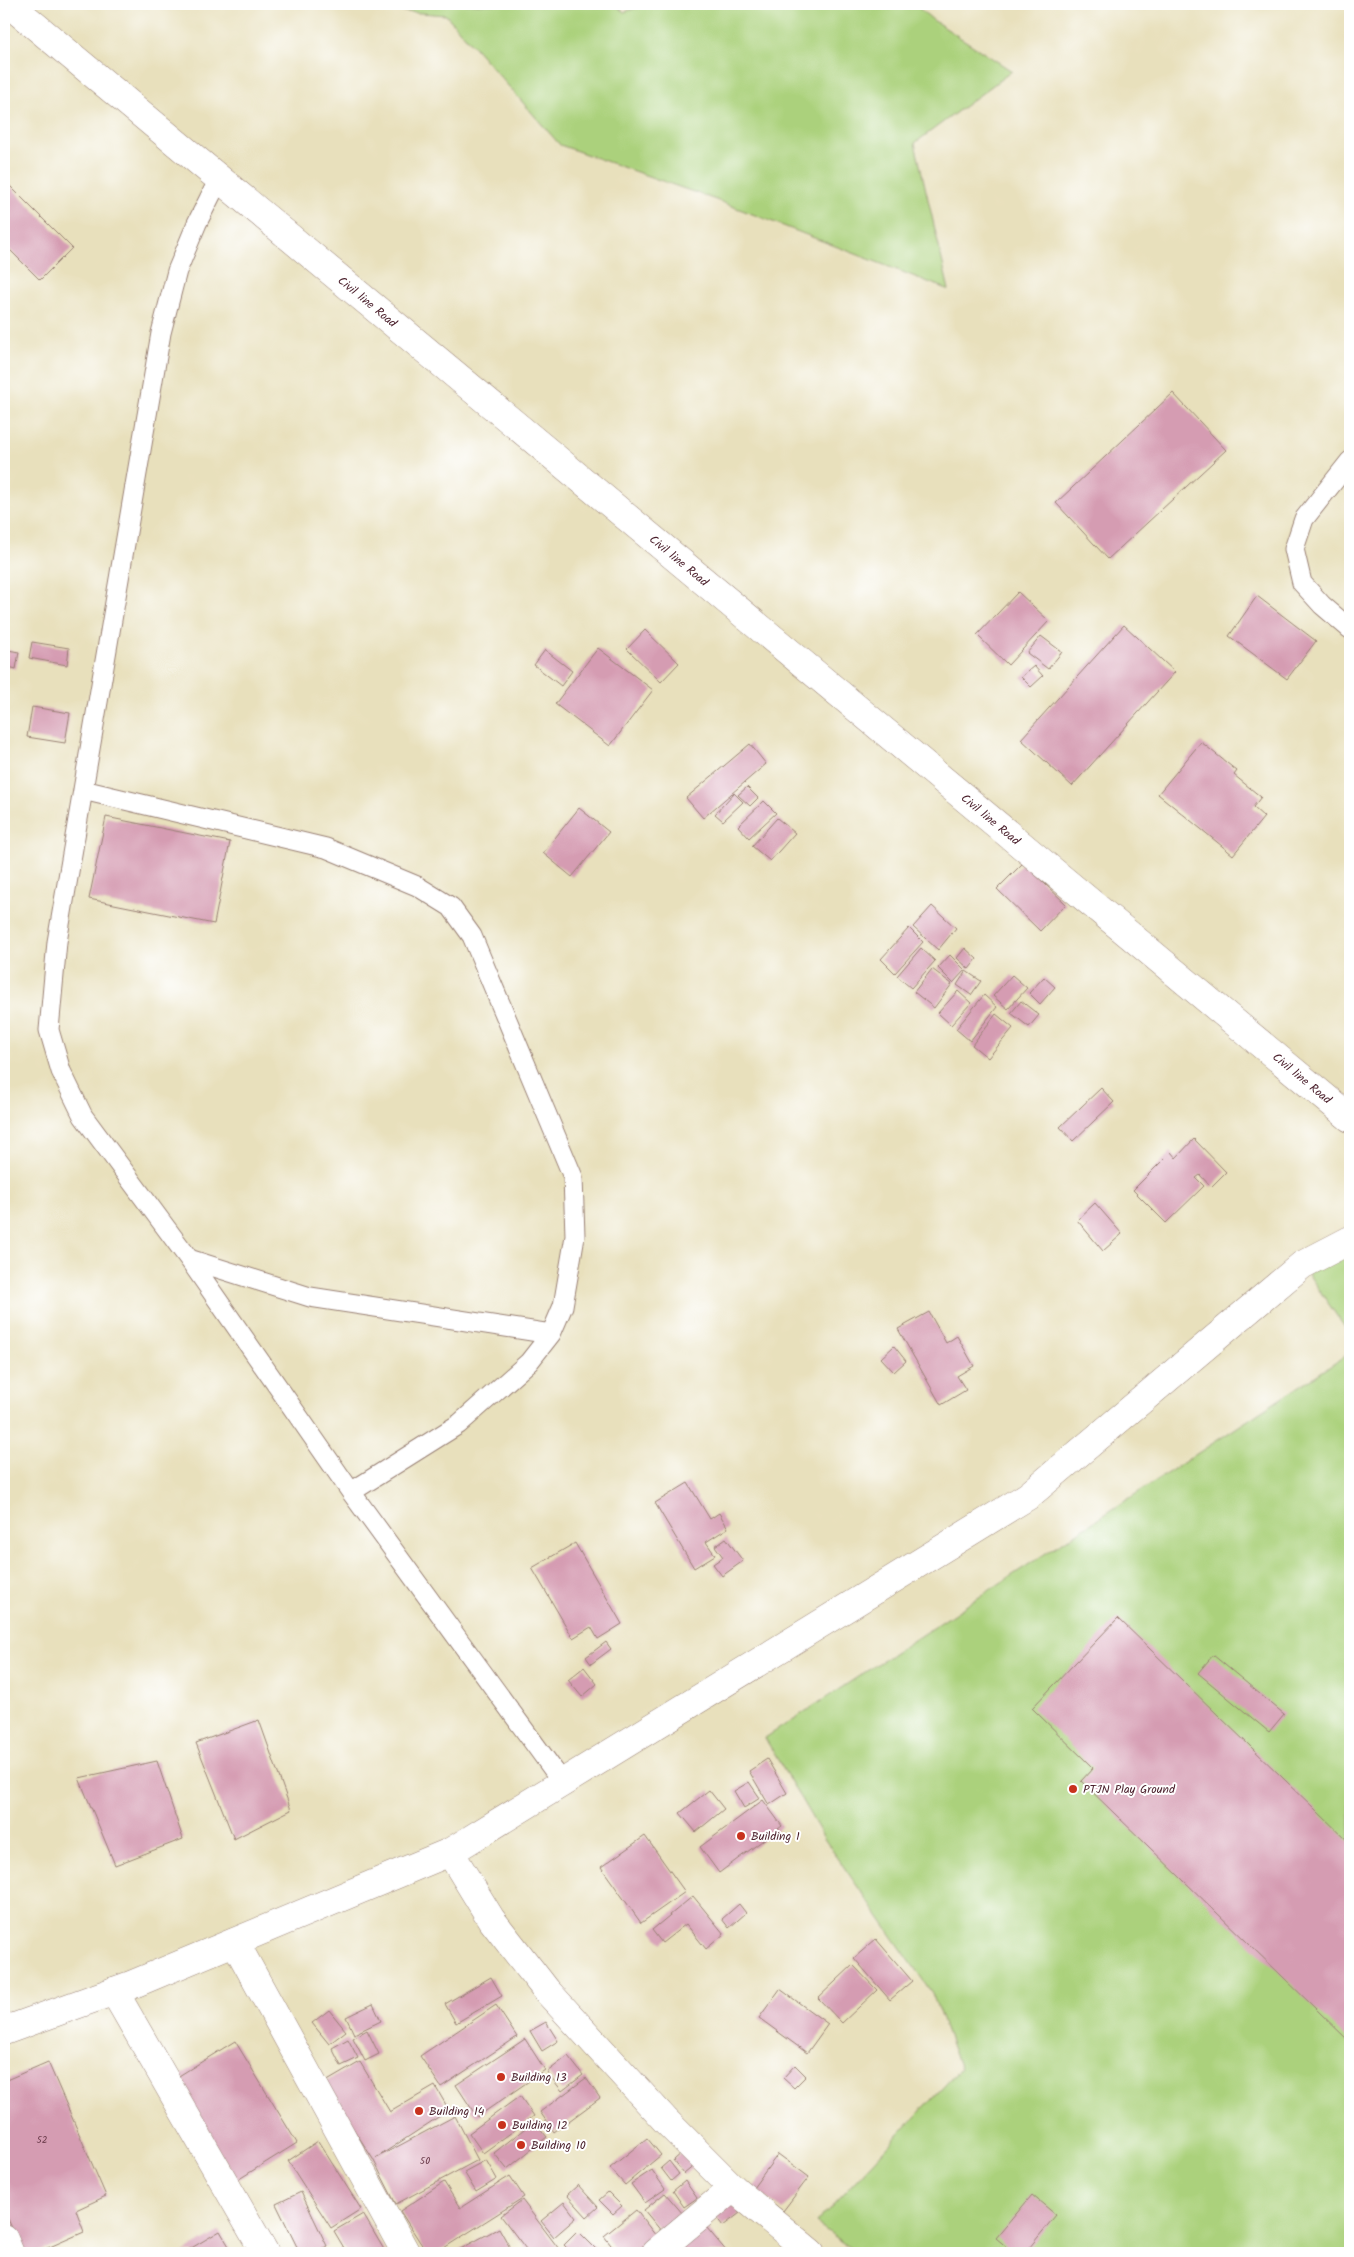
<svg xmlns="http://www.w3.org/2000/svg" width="1354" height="2257" font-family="Kalam,sans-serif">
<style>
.green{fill:#abd17b;stroke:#7a7853}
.building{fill:#d59cb2}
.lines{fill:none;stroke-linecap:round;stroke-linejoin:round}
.service-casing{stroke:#998074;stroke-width:21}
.minor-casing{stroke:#998074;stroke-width:29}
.service{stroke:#fff;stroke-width:19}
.minor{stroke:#fff;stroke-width:28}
.poi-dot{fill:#c8321e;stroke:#fff;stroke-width:2}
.labels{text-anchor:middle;stroke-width:4;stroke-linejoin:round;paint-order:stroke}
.number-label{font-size:10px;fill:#6d3e4d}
.street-label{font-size:12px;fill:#4a1f2b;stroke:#fff}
.poi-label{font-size:12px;fill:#4a1f2b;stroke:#fff;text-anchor:start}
</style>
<rect width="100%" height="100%" fill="#fff"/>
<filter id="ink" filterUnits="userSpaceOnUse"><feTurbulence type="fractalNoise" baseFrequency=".02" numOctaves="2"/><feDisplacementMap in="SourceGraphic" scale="10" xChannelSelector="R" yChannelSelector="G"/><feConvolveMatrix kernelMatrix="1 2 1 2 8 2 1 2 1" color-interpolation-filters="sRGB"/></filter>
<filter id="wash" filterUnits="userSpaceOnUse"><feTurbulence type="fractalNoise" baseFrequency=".0096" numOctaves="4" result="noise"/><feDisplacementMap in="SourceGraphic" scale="20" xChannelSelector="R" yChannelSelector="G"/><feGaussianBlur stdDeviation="1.12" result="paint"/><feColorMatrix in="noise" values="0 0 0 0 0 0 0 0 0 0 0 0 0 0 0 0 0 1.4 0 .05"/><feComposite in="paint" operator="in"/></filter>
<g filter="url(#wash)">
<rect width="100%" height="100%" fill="#e8e0bc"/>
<path class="green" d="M307,4H614L624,12L647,4H914L933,20L1012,71L915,143L949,290L716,200L560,145L446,15Z
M1350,1225V1335L1302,1265Z
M1350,1353V2253H858L816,2223L960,2069L932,1993L825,1840L765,1738Z"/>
<g id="blocks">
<path class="building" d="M4,180L72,248L40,280L4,244Z
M1173,393L1226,450L1108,559L1056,503Z
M1018,592L1049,621L1008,665L977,635Z
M1257,596L1316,641L1287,679L1229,636Z
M1124,625L1175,672L1072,786L1021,739Z
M645,630L679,663L661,682L627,649Z
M1041,636L1062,652L1048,669L1027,653Z
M32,642L69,648L67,665L29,658Z
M598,648L653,690L610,746L555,704Z
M8,650L19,652L16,669L5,666Z
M545,650L572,671L561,686L534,665Z
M1034,666L1043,676L1031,687L1021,677Z
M32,707L70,713L65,743L27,737Z
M1201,742L1237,771L1234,775L1261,797L1253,807L1264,817L1233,855L1158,794Z
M750,744L766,764L703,818L686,798Z
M747,787L758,798L750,806L738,795Z
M734,793L743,802L723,821L715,814Z
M764,801L776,813L749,838L738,826Z
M579,808L609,832L572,877L543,853Z
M106,817L230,842L214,924L89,899Z
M777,818L795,833L770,861L752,846Z
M1023,863L1066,904L1040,931L997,889Z
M932,906L956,928L938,950L913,927Z
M909,928L923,942L895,973L881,959Z
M921,948L935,961L911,988L897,976Z
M965,948L977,959L969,969L957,958Z
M950,955L965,970L953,983L938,968Z
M932,969L952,984L934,1008L914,992Z
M966,971L981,981L971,995L957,985Z
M1012,975L1027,988L1008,1009L993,996Z
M1044,977L1055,987L1040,1004L1029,993Z
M958,991L971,1003L951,1025L938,1013Z
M984,995L997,1007L970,1041L956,1029Z
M1021,1001L1039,1015L1029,1027L1011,1013Z
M996,1014L1013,1028L988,1058L972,1045Z
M1101,1088L1114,1102L1073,1141L1060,1127Z
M1194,1139L1226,1172L1211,1187L1200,1175L1196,1178L1204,1186L1166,1223L1133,1190L1171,1152L1176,1158Z
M1095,1203L1122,1234L1103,1251L1077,1220Z
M929,1312L946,1343L957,1336L974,1366L957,1376L966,1390L941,1405L898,1329Z
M894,1346L906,1361L894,1372L881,1358Z
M688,1483L710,1519L719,1513L728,1528L706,1542L715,1555L694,1568L655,1503Z
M726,1538L743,1561L722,1576L713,1564L723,1557L715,1546Z
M575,1543L622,1624L598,1639L591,1627L573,1638L532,1568Z
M1118,1618L1350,1843V2042L1081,1781L1093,1768L1032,1708Z
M606,1642L611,1649L591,1664L586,1657Z
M1213,1655L1284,1714L1269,1732L1198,1673Z
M584,1667L597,1684L582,1697L568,1680Z
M259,1720L291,1810L234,1839L196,1743Z
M767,1759L787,1793L769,1805L749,1771Z
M157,1761L183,1839L115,1865L79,1778Z
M749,1782L760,1798L744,1808L734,1791Z
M709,1790L724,1809L696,1832L680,1813Z
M763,1800L782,1826L719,1873L700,1847Z
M645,1836L685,1892L641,1923L601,1867Z
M693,1896L724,1934L706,1949L686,1924L662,1943L652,1930Z
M739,1904L746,1913L729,1928L722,1919Z
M876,1939L912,1981L890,2000L854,1958Z
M853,1965L877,1990L842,2023L818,1998Z
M491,1977L502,1996L456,2023L445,2004Z
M780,1989L828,2024L807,2053L759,2018Z
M373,2004L381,2021L354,2034L346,2017Z
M496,2005L517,2037L441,2087L420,2056Z
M329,2010L346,2031L329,2044L312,2023Z
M546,2022L558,2041L542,2051L530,2031Z
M367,2030L379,2054L365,2061L353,2038Z
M348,2039L358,2058L341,2066L332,2048Z
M525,2039L545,2070L477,2117L456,2085Z
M235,2041L297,2143L236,2181L174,2079Z
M568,2056L583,2075L562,2091L547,2072Z
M48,2062L106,2196L76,2210L84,2232L36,2253H23L4,2210V2081Z
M360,2062L390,2112L435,2086L449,2110L376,2158L455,2116L478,2160L396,2204L373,2159L324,2083Z
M795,2065L806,2076L794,2088L783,2078Z
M586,2078L600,2098L554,2132L540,2112Z
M520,2096L534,2116L483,2153L469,2133Z
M534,2121L547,2137L507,2169L494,2153Z
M647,2138L661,2155L625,2185L610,2168Z
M318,2141L361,2209L331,2228L288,2161Z
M683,2151L695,2165L684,2174L673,2160Z
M778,2154L809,2177L783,2211L753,2188Z
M486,2160L497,2179L476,2192L464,2172Z
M669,2161L679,2174L671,2181L661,2168Z
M652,2170L665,2189L645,2203L631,2184Z
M510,2176L524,2197L436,2253H427L400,2211L444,2182L460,2208Z
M685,2181L697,2198L684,2207L673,2191Z
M578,2185L598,2207L587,2217L567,2195Z
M301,2192L327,2246L313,2253H300L276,2204Z
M608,2192L622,2206L613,2214L599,2200Z
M665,2193L683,2214L662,2232L644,2210Z
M1032,2195L1056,2215L1025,2253H1014L996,2238Z
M730,2199L740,2213L723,2226L713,2213Z
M522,2200L562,2253H529L501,2216Z
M564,2202L576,2218L554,2237L541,2221Z
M636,2210L656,2236L635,2253H617L604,2236Z
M363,2214L386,2253H347L334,2231Z
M701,2221L728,2253H664Z
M499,2228L513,2253H453Z
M220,2231L233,2253H183Z
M578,2231L600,2253H572L564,2245Z"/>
</g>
</g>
<g filter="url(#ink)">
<use href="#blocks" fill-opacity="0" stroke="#998074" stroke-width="1"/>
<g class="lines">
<g class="service-casing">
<path id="service" d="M219,179L197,223L177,271L161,333L57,942L49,1030L61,1071L83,1116L189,1259L351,1492L563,1783
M1350,461L1304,519L1294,549L1302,583L1322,605L1350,629
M83,790L326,848L417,886L451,907L472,936L573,1177L575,1236L563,1306L551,1334L529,1362L459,1424L351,1492
M189,1259L310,1297L551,1334"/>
</g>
<g class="minor-casing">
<g id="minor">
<path id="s1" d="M9,4L1350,1118"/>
<path d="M450,1852L491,1919L547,1991L666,2121L733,2188L811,2253"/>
<path d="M235,1942L406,2253"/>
<path d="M114,1991L265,2253"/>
<path d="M4,2031L131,1985L450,1852L1028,1496L1302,1265L1350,1240"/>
<path d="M4,2239L10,2253"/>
<path d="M655,2253L733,2188"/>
</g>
</g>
<use href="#service" class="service"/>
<use href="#minor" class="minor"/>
</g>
</g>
<g class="poi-dot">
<circle cx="1073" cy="1789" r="5"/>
<circle cx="741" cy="1836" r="5"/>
<circle cx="501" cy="2077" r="5"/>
<circle cx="419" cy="2111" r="5"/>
<circle cx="502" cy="2125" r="5"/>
<circle cx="521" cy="2145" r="5"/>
</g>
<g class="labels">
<g class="number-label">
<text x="42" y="2143">52</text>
<text x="425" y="2164">50</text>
</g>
<g class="street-label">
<text dy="4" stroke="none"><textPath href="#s1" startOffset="466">Civil line Road</textPath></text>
<text dy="4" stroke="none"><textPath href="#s1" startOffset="871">Civil line Road</textPath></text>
<text dy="4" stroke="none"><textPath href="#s1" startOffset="1276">Civil line Road</textPath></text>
<text dy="4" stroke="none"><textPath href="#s1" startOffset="1681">Civil line Road</textPath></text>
</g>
<g class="poi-label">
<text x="1083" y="1793">PTJN Play Ground</text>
<text x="751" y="1840">Building 1</text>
<text x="511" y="2081">Building 13</text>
<text x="429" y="2115">Building 14</text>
<text x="512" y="2129">Building 12</text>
<text x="531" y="2149">Building 10</text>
</g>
</g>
<rect width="1354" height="2257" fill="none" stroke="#fff" stroke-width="20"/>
</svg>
